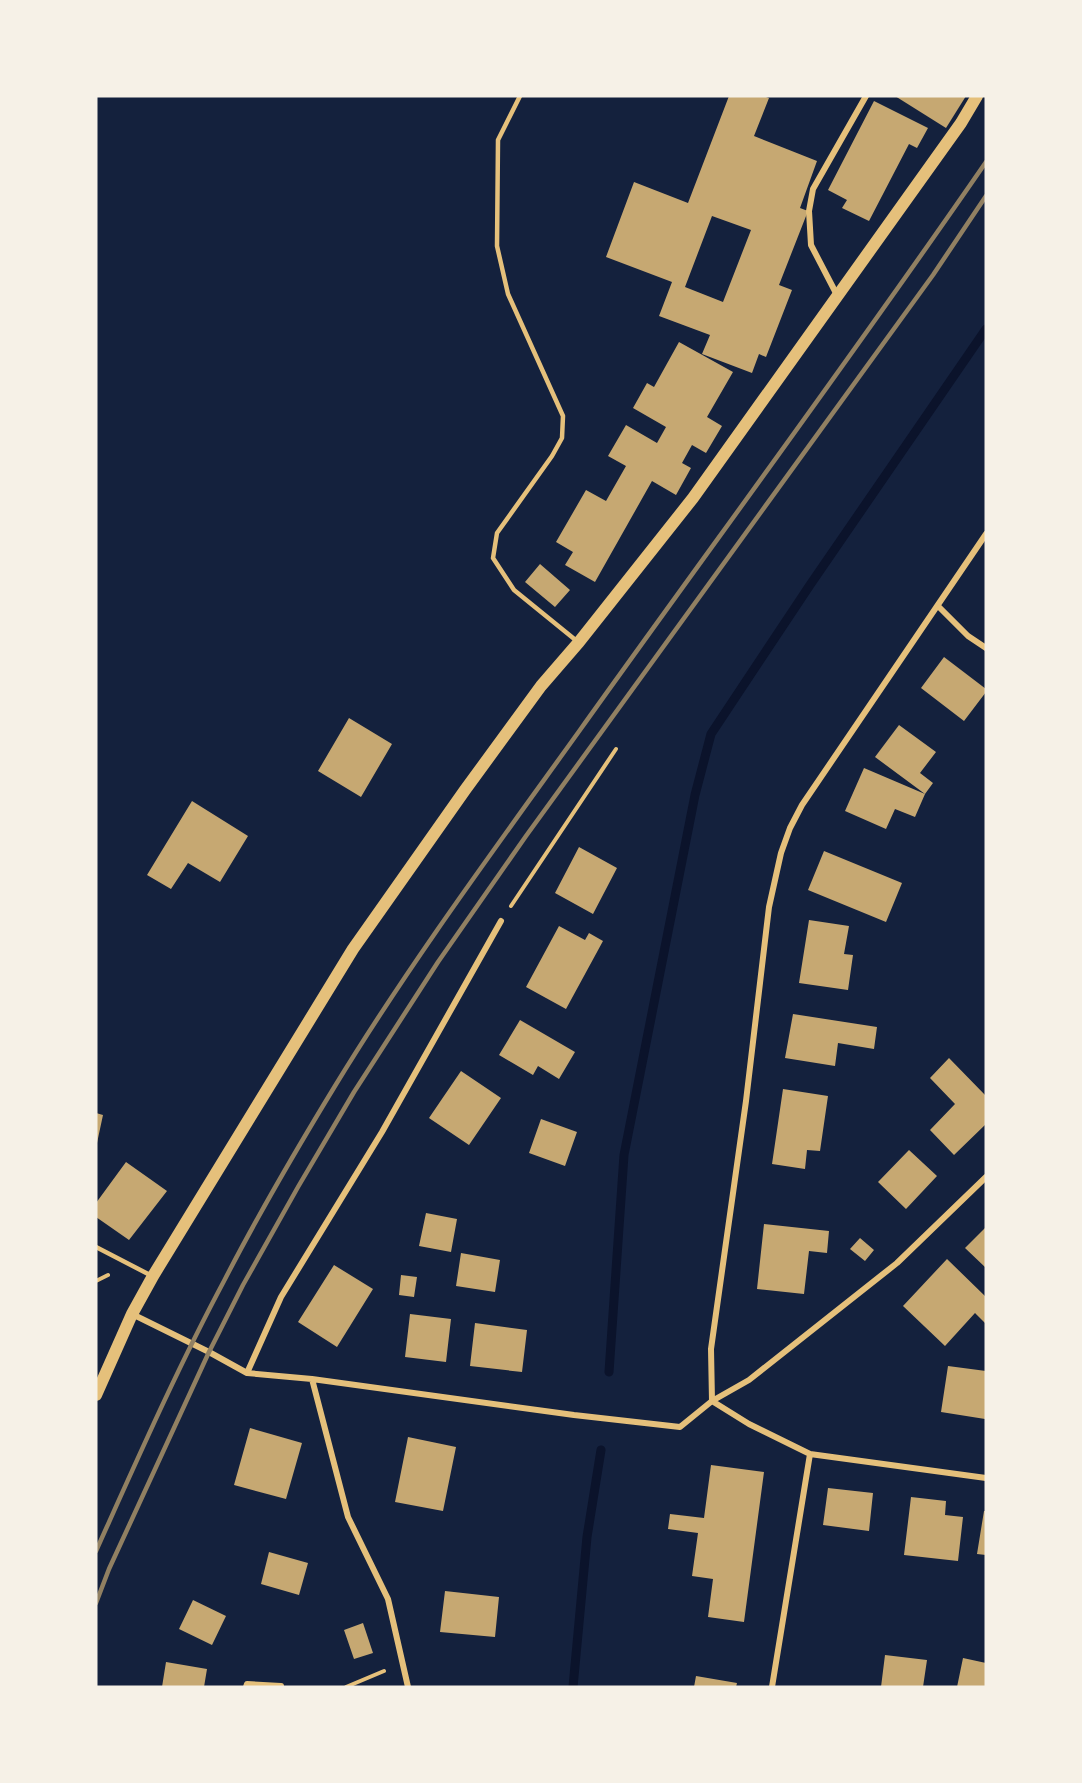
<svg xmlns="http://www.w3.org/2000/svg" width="1082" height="1783" font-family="'Fira Sans Condensed',sans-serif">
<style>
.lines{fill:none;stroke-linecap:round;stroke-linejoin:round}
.stream{stroke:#0b132b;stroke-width:9}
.building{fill:#c6a872;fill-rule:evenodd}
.path{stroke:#e5c07b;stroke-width:4}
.service{stroke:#e5c07b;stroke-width:4.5}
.minor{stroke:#e5c07b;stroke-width:6}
.secondary{stroke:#e5c07b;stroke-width:12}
.rail{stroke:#918062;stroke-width:4.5}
</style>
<rect width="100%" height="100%" fill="#14213d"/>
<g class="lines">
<path class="stream" d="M609,1372L624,1155L695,795L711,734L810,585L986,329
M573,1687L587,1537L601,1450"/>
</g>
<path class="building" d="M729,96H763L769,98L754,136L817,161L800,208L808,211L779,285L792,290L766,357L759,354L752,373L702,354L710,335L659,316L672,282L606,257L634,182L688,203ZM712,216L751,230L723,302L685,287Z
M895,96H966L946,128Z
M874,101L928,128L917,148L909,144L869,221L842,208L847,200L828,190Z
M679,342L733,372L707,417L722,426L706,453L692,445L682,463L691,468L676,495L652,481L595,582L565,565L573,552L556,542L586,490L606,501L626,466L608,456L626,425L657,443L666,427L633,408L647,383L654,387Z
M540,564L570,590L555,607L525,582Z
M944,657L986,689V692L964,721L921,688Z
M349,718L392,744L361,797L318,771Z
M899,725L936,752L920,773L933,783L925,794L915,817L895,809L886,829L845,811L864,768L925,794L875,757Z
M192,801L248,836L220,882L188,863L171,889L147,875Z
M579,847L617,868L593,914L555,893Z
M824,851L902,883L886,922L808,890Z
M809,920L849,926L844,954L853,955L848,990L799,983Z
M559,926L585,940L589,933L603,941L566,1009L526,987Z
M793,1014L877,1027L874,1049L838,1043L835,1066L785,1058Z
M520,1020L575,1052L559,1079L538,1066L533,1075L499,1055Z
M949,1058L986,1096V1124L954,1155L930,1130L955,1104L930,1078Z
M461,1071L501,1098L469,1145L429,1118Z
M783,1089L828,1096L820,1151L807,1150L805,1169L772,1164Z
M96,1113L103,1115L97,1143H96Z
M541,1119L577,1132L565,1166L529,1153Z
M909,1150L937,1176L906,1209L878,1182Z
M126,1162L167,1191L129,1240L96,1217V1203Z
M426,1213L457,1219L451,1252L419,1246Z
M764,1224L829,1231L827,1253L809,1251L804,1294L757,1289Z
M986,1227V1268L965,1248Z
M860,1238L874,1250L865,1261L850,1249Z
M461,1253L500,1260L495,1292L456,1286Z
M947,1259L986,1297V1324L975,1313L945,1346L903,1306Z
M334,1265L373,1289L337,1347L298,1322Z
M401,1275L417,1277L414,1297L399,1295Z
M410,1314L451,1319L446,1362L405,1357Z
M475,1323L527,1330L522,1372L470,1366Z
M948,1366L986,1371L985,1419L941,1412Z
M250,1428L302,1443L286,1499L234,1485Z
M408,1437L456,1447L443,1511L395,1502Z
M711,1465L764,1472L744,1622L708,1617L713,1579L692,1576L698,1533L668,1529L670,1514L704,1518Z
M828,1488L873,1493L869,1531L823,1525Z
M911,1497L946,1501L945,1515L963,1517L958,1561L904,1555Z
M984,1511H986V1555L977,1554Z
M269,1552L308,1563L299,1595L261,1584Z
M445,1591L499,1597L495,1637L440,1632Z
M193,1600L226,1616L212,1645L179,1629Z
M363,1623L373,1653L354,1659L344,1630Z
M885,1655L927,1660L923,1687H881Z
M963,1658L986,1663V1687H957Z
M166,1662L207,1669L204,1687H162Z
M696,1676L737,1683L736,1687H694Z"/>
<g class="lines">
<path class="path" d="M511,906L616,749
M96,1281L108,1275
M346,1687L384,1671"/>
<path class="service" d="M520,96L498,140L497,246L508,294L563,416L562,438L552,456L497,533L493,558L514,590L578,642
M96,1247L152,1276"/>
<path class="minor" d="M838,297L811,245L809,211L813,189L866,96
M986,534L802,805L790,828L781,853L769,907L746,1101L711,1349L712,1401L749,1380L897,1263L986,1177
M938,606L968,636L986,648
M132,1314L209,1352L247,1373L312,1379L574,1415L680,1427L712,1401L749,1424L810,1454L986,1478
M247,1373L281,1297L382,1132L501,921
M312,1379L348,1517L388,1599L408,1687
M246,1687L247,1684L281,1686
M772,1687L810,1454"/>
<path class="secondary" d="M96,1395L132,1314L153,1276L353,949L465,790L541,686L579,642L693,498L961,123L977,96"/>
<path class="rail" d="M96,1551C137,1460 177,1369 224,1281C258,1215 296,1150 335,1086C410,963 496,847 580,730C715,541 854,354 986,162
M96,1603L109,1569L209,1352L243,1285L298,1187L354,1092L438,962L526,836L933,275L986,196"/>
</g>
<rect width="1082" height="1783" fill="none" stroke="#f6f1e7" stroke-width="195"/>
</svg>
